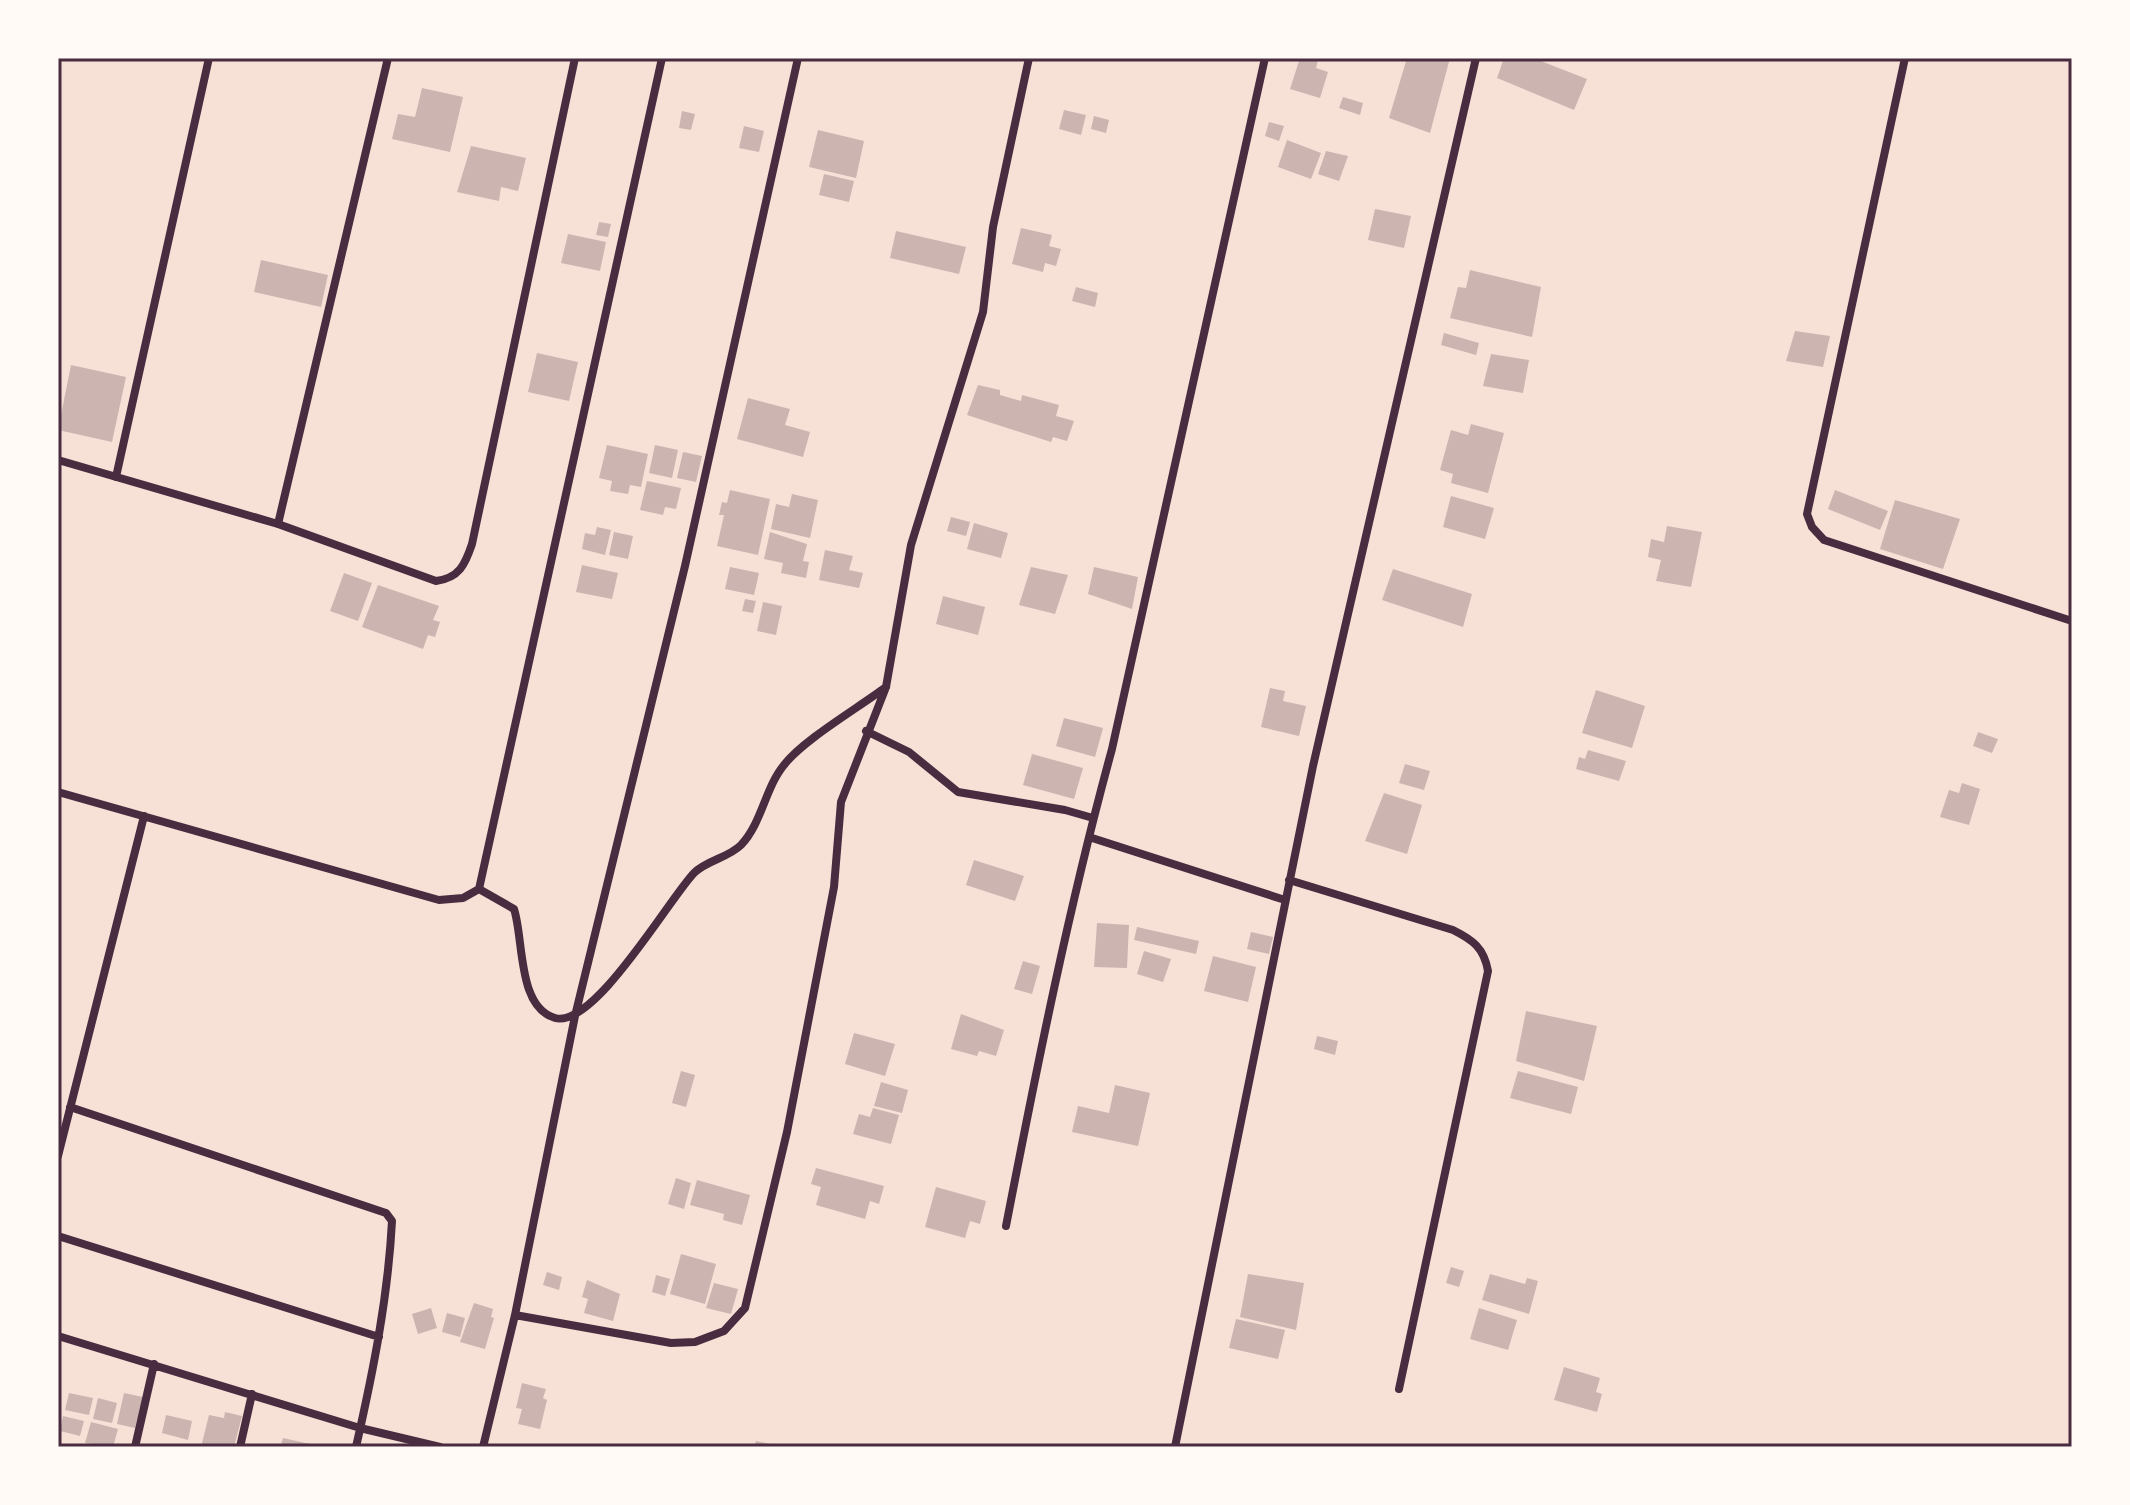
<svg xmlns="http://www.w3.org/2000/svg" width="2130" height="1505" font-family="'PT Sans Narrow',sans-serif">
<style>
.building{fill:#ccb4b1}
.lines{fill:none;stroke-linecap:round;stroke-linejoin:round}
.minor{stroke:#4a2c40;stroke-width:8}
.neatline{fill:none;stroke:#4a2c40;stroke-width:3}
</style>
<rect width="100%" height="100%" fill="#f7e1d7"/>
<path class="building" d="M1300,58L1318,60L1316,68L1328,72L1320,98L1290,89Z
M1407,58H1450L1430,133L1389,118Z
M1504,58H1533L1587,79L1574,110L1497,78Z
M422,88L463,97L450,152L392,139L398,114L415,117Z
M1343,97L1363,103L1360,115L1339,108Z
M1064,110L1086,115L1081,135L1059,129Z
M682,111L695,114L691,130L679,128Z
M1094,116L1109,120L1106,133L1091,129Z
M1269,122L1284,126L1279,141L1265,136Z
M744,126L764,131L759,152L739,148Z
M818,130L864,141L856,178L809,167Z
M1287,140L1321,153L1311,179L1278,167Z
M471,146L526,158L518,191L501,187L499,201L457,192Z
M1326,151L1348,156L1339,181L1318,174Z
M824,174L854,181L849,202L819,195Z
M1375,209L1411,216L1404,248L1368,240Z
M599,222L611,224L608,237L596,235Z
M1021,228L1052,235L1049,246L1061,249L1056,266L1045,263L1043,272L1012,264Z
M896,231L966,247L959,274L890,258Z
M568,234L606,242L600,271L561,263Z
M261,260L328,275L321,307L254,292Z
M1470,270L1541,287L1532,337L1450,318L1458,287L1466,288Z
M1076,287L1098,293L1095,307L1072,301Z
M1795,331L1830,336L1823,367L1786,361Z
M1444,333L1479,343L1476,355L1441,345Z
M537,353L578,362L569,401L528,392Z
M1491,354L1529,360L1523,393L1483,386Z
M71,365L126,377L112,442L58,430Z
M978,385L1000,390V395L1021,401L1022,395L1059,405L1056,416L1074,421L1067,441L1053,437L1051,442L967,415Z
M748,398L790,409L785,425L810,432L803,457L737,439Z
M1471,424L1504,433L1488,493L1451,483L1453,474L1440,470L1451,430L1468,435Z
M607,445L648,454L641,487L630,485L628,494L610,491L612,481L599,478Z
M655,445L678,450L672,478L649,473Z
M683,452L702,456L696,482L677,478Z
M647,481L681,488L676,509L665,507L663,515L640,510Z
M730,490L770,499L758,555L717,546L724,515H719L722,502L727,503Z
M1835,490L1888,511L1880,530L1828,509Z
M792,494L818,500L810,538L771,529L776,504L789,507Z
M1451,496L1494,508L1485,539L1443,527Z
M1895,500L1960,519L1943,569L1880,549Z
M951,517L970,522L966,536L947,531Z
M974,523L1008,533L1001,558L967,549Z
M1667,526L1702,532L1691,587L1656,581L1661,560L1648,557L1651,539L1664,542Z
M597,527L611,530L605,555L582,549L585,533L595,535Z
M614,532L633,536L628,559L609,555Z
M770,532L807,544L803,561L809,562L806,578L781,573L783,563L764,559Z
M825,550L853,556L849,570L863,573L859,588L819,580Z
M582,565L618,573L612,599L576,592Z
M730,567L759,573L754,595L725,589Z
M1031,567L1068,575L1055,614L1019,605Z
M1094,567L1138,577L1132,609L1088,594Z
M1393,569L1472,594L1463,627L1382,600Z
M344,573L372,583L358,621L330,611Z
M378,585L439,606L433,620L440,622L435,637L428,635L423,649L362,627Z
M943,596L985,607L978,635L936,624Z
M745,599L756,601L753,613L742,611Z
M763,602L782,606L776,635L757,631Z
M1270,688L1285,691L1283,701L1306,706L1299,736L1261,727Z
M1596,690L1645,706L1632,748L1582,733Z
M1064,718L1103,728L1095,757L1056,746Z
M1978,732L1998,739L1992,753L1973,746Z
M1588,750L1626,761L1619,781L1576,769L1579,757L1585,759Z
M1032,754L1083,768L1074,799L1023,785Z
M1405,764L1430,771L1424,790L1399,783Z
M1962,783L1980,789L1969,825L1940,817L1949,790L1959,793Z
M1384,793L1422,805L1407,854L1365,841Z
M974,860L1024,876L1015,901L966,885Z
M1097,923L1129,925L1127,968L1094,967Z
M1137,927L1199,941L1196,954L1134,940Z
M1251,932L1273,937L1269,954L1247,949Z
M1144,951L1171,959L1163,982L1137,974Z
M1213,956L1256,967L1248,1002L1204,991Z
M1023,961L1040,966L1032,994L1014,989Z
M1526,1011L1597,1026L1584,1081L1516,1061Z
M961,1014L1004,1030L996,1056L979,1051L977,1056L951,1049Z
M854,1033L895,1044L885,1076L845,1064Z
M1317,1036L1338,1041L1335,1055L1314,1049Z
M681,1071L695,1075L686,1107L672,1103Z
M1518,1071L1578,1087L1571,1114L1510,1098Z
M881,1082L908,1090L902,1113L874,1106Z
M1115,1085L1150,1093L1138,1146L1072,1132L1078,1106L1109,1113Z
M873,1108L899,1115L891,1144L853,1134L859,1114L870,1117Z
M816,1168L884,1186L879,1204L870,1201L865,1219L816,1205L821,1187L811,1184Z
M676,1178L691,1183L684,1209L668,1204Z
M697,1180L750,1195L742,1225L723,1220L724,1214L690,1205Z
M936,1187L986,1201L980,1224L970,1221L965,1238L925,1227Z
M681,1254L716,1264L705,1304L670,1294Z
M1451,1267L1464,1271L1459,1287L1446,1283Z
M547,1272L562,1277L559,1290L543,1285Z
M1248,1274L1304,1283L1296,1330L1240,1317Z
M1490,1274L1525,1284L1527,1278L1538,1281L1529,1314L1482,1300Z
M656,1275L670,1279L665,1296L652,1292Z
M587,1280L620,1294L613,1321L584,1313L588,1299L582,1297Z
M714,1283L738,1289L731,1314L706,1308Z
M474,1303L493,1309L491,1317L494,1318L485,1349L460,1342Z
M431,1308L437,1328L418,1334L412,1314Z
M1479,1308L1517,1320L1508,1350L1470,1339Z
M447,1313L465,1318L460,1337L442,1332Z
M1236,1319L1285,1330L1278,1359L1229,1348Z
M1564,1367L1600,1378L1596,1392L1602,1394L1597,1412L1554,1400Z
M522,1383L546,1389L543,1398L547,1400L540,1429L518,1424L522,1409L516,1408Z
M69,1393L93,1398L89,1415L65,1410Z
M124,1393L143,1397L135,1428L117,1424Z
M98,1398L117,1403L112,1423L93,1419Z
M225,1412L242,1416L234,1447H201L209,1415L224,1418Z
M166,1415L192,1421L188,1440L162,1433Z
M63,1416L84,1421L80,1436L60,1431Z
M91,1422L118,1429L113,1447L85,1443Z
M283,1438L310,1444L309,1447H280Z
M756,1441L779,1446V1447H754Z"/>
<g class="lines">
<path class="minor" d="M1905,58L1807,514L1812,527L1824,540L2072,621
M58,460L278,524L436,581C459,578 465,565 472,544L575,58
M116,477L209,58
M278,524L388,58
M866,731L909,752L958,792L1065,810L1093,818
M58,792L439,900L463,898L479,889L662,58
M1089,837L1285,900
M1289,880L1453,930C1473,940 1484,948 1488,971L1399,1389
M479,889L514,909C524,939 517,1007 555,1018C594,1029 669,899 694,873C707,860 728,858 741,845C762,823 765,788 784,765C803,740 858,708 886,687
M70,1107L386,1213L392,1221C388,1298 373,1372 356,1447
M58,1156L144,816
M1006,1226C1037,1066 1069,906 1112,749L1265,58
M58,1236L379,1337
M515,1315L671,1343L695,1342L724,1331L745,1308L787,1132L834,887L841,802L886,687L911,545L983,312L993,227L1029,58
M58,1336L360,1428L440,1447
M135,1447L154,1364
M240,1447L252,1394
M483,1447L515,1315L575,1016L685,566L798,58
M1175,1447L1313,766L1476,58"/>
</g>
<rect width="2130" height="1505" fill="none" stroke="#fffaf5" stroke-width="120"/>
<rect x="60" y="60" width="2010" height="1385" class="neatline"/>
</svg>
